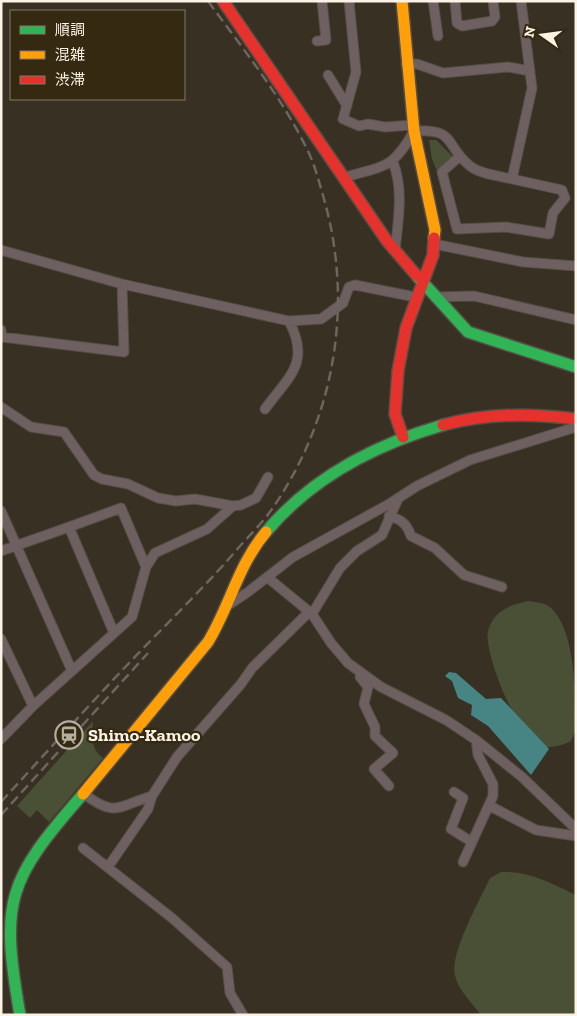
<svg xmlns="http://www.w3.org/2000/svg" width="577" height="1016" font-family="'Zilla Slab','Noto Sans JP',serif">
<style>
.green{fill:#4a5035}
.water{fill:#478484}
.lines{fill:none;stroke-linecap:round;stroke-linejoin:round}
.street-casing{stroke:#554e44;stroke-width:11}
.fast-casing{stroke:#554e44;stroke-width:14}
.slow-casing{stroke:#554e44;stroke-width:14}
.jam-casing{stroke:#554e44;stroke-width:14}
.street{stroke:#6e6060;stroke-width:9}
.fast{stroke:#30b455;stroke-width:11}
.slow{stroke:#ff9f0a;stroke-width:11}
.jam{stroke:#e5322d;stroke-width:11}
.rail{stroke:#6e655e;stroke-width:2.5;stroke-dasharray:10 5;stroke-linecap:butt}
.labels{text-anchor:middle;stroke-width:4.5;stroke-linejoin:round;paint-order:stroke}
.poi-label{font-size:18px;font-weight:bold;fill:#fbf3e5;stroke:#352911;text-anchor:start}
</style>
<rect width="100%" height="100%" fill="#373023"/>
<path class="green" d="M429,140H436L452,156V159L437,171L432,159Z
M528,601C535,602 545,603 550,607C577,631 575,697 575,732L571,741C563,745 551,749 541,746C519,741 483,652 488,631C493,611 510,605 528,601Z
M93,721C92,735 90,749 103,758L49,822L37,810L30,818L17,806Z
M501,872C529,871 551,883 576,895V1015H481C472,1003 459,991 455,976C449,954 480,900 490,878Z"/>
<path class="water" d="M449,672L456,673L486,699L501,698L549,749L531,775L488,726L471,715L472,705L458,698L452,681L445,676Z"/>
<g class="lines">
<g class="street-casing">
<path id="street" d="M349,1L356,72L343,119L359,126L368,124L385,127L413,125
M433,1L438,36
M455,1L457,23L462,26L492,21L495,17L493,1
M317,41L326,40L322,1
M406,64H417L443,73L508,67L530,71
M328,75L347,106
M460,156L442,172L457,229L506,227L549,234L553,213L565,198L562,190L512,179
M393,162C404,190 398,221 395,251
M345,177C384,166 393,169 414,131C458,129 443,144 470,166C480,174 499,176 512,179L532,88L521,1
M434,244L523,262L576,266
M1,250L122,284L289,321L321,319L343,303L349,287L355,285L415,297
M435,297L474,296L576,320
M1,330L2,337L124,352L122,284
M1,407L31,427L64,432L94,475L102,479L128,484L158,498L176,501L195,499L233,506L241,505L256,498L268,477
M265,409C289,376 311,363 289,321
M1,511L72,671
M389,516C401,519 407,524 411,536L435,548L464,575L502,587
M69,527L121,508L146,567
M1,551L69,527L114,633
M267,577L312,614L331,643L348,663L381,687L446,720L476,740L522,777L576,829
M227,606L248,592L293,557L389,504L417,486L470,460L576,427
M312,614L340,568L357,551L382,535L398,499
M1,639L33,706
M360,677L368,687L364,704L375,727V736L393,753L374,769L389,786
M1,739L33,706L132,617L146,567L155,553L207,529L233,506
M454,792L463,798L451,829L472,842
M84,794C116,818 118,806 152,796
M490,806L536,830L576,836
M83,848L172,918L227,967L230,993L243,1015
M463,862L493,796V784L478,755L476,740
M108,867L148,809L152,796L177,757L241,684L252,668L309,612"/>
</g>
<g class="fast-casing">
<path id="fast" d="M417,276L468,332L576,367
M266,532C312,477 374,445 443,425
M20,1015C0,900 7,881 83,794"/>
</g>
<g class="slow-casing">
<path id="slow" d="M402,1L414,131L435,230L434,238
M83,794L208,642C230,606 238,565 266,532"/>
</g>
<g class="jam-casing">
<path id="jam" d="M223,1L387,241L417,276
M443,425C487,413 531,413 576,419
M403,437L395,414L398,371L406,328L433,255L434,238"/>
</g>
<use href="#street" class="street"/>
<use href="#fast" class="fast"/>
<use href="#slow" class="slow"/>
<use href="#jam" class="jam"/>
<path class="rail" d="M1,802C44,755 87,707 131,661C168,622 206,586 240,546C251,534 263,522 272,509C335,418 354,305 324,199C319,182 315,165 307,149C281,96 243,49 208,1
M1,815L148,653"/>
</g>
<defs>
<g id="station-ring" transform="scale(1.4375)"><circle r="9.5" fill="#352911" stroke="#b6afa1" stroke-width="1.5"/><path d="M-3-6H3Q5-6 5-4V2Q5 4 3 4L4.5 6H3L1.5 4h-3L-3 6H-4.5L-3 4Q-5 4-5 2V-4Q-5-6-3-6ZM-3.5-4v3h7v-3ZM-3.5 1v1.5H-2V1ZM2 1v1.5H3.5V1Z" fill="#b6afa1"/></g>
</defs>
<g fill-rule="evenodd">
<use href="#station-ring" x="69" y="735"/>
</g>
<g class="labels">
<g class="poi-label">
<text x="88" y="741">Shimo-Kamoo</text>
</g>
</g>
<rect width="577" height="1016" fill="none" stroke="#fbf3e5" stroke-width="5"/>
<rect x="10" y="10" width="175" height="90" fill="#352911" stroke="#847a66"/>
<rect x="20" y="26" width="25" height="8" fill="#30b455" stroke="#847a66"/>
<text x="55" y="35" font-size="15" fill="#fbf3e5">順調</text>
<rect x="20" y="51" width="25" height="8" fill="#ff9f0a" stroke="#847a66"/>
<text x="55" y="60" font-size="15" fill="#fbf3e5">混雑</text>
<rect x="20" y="76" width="25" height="8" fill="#e5322d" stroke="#847a66"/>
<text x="55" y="85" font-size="15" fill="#fbf3e5">渋滞</text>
<g transform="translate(542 35) rotate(284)" stroke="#352911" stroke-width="4" paint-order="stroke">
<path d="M0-4L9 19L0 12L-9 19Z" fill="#fbf3e5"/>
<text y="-8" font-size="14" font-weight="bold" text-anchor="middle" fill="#fbf3e5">N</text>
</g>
</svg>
